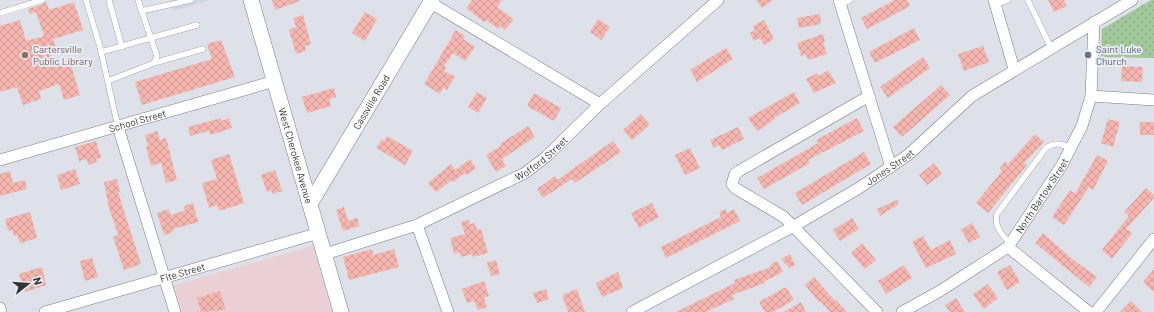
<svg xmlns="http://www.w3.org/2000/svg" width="1154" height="312" font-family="Barlow,sans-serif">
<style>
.commercial{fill:#ead0d4}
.built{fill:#d1d6e7}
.park{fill:url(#park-dots)}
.building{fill:url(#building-cross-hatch)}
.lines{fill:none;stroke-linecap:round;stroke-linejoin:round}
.lane-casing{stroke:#787b84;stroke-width:6}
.street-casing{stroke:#787b84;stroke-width:12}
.secondary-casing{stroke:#787b84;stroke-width:16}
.lane{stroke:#fff;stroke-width:5.5}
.street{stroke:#fff;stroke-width:11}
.secondary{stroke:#fff;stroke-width:15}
.education-dot{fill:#8d6e63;stroke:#ebeef8;stroke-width:1.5}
.worship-dot{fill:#6b7280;stroke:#ebeef8;stroke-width:1.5}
.labels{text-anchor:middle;stroke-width:3.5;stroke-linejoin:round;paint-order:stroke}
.education-label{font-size:10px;fill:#785e54;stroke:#ebeef8;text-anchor:start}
.worship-label{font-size:10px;fill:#5b616d;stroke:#ebeef8;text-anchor:start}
.street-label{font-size:10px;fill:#333437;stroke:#ebeef8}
</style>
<defs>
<pattern id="park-dots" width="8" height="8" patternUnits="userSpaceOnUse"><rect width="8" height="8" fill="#a1c89b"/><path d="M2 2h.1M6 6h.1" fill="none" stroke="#84a37f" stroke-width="1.8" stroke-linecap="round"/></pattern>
<pattern id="building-cross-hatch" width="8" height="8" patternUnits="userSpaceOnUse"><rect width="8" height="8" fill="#f5b6af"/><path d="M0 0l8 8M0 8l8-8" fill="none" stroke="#d29d97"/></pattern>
</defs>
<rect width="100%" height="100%" fill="#dee1ea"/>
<path class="commercial" d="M313,246L332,312H182L174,285Z"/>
<path class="built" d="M170,0H210L173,11Z"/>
<path class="park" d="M1151,0H1154V58L1101,57L1102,29Z"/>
<path class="building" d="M272,0H300V1L275,10Z
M472,0H502L497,7L514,19L505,30L500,26L498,29L486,20L484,22L466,8Z
M756,0H773L762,8Z
M895,0H907L910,6L867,29L861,18Z
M1048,0H1064L1067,6L1054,12Z
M46,1L49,10L74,2L83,30L53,39L56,46L49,48L54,67L70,62L80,95L64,100L59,84L39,91L41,99L23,105L17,87L0,92V26L20,20L26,41L44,36L36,12L30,14L28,9L43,4Z
M365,12L377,19L365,41L352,33Z
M820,14L821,24L799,28L797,18Z
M303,15L311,44L305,46L306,51L296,54L289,30L296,27L293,18Z
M598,19L610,27L601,40L590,32Z
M764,20L774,39L764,45L760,38L754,41L750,33L755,30L753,26Z
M914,28L920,40L875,63L869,52Z
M456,30L465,36L463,39L475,47L465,61L453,53L444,66L446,67L444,71L455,77L447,90L443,88L440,94L424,84Z
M823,34L825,42L823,43L827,54L808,60L806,54L801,56L797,43Z
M221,40L235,77L142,105L135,82L212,59L207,44Z
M983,46L989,62L964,71L958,54Z
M726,48L733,59L697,82L690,70Z
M923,57L930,68L888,98L880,87Z
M1122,66L1143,67L1142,82L1121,81Z
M828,70L836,83L814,93L806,79L817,73L819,76Z
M941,85L950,95L902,137L893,127Z
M334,88L336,97L329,99L331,106L307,113L302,97Z
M477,92L487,98L478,113L468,107Z
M794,92L800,103L774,118L775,119L757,131L748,118Z
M534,93L561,108L554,121L527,106Z
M641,114L650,125L632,140L623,130Z
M221,118L222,121L229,118L232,128L210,135L209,131L190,136L188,127Z
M857,118L864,131L808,160L810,163L764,189L757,178L813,146L818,143L816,140Z
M1108,119L1120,122L1113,147L1101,143Z
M1140,122H1154V135H1140Z
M528,126L535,137L502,159L506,166L496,172L486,155L501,146L500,144Z
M738,127L744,139L722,150L719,145L714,148L710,140Z
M157,131L160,140L166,138L177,180L166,183L161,163L151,166L146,147L148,146L145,135Z
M1035,134L1044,142L1024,163L1027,165L988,213L976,203L1002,171L1000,168L1005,162L1008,164Z
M387,136L413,151L405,165L376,148L382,139L384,141Z
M96,141L101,158L96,159L97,162L88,165L87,159L79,161L75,147Z
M613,141L621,152L575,183L572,179L543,198L537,189L555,176L557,180Z
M690,148L700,168L685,175L675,155Z
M864,152L871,164L802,205L795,193Z
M229,154L244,203L219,211L217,205L209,208L202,183L217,179L211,160Z
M1097,155L1108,161L1093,190L1089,187L1064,225L1052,217L1070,190L1075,194Z
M470,159L476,168L467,175L465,173L453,182L452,180L436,192L428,183L451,164L455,170Z
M934,163L942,174L927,185L919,175Z
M75,169L80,184L61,190L57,175Z
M275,170L282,191L273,194L271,190L267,192L261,175Z
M10,171L13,183L25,180L27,189L0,196V174Z
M117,179L120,192H118L141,264L124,270L113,237L118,235L109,208L104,182Z
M1146,188L1154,195V198L1126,229L1132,233L1112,259L1102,250L1129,216L1124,212Z
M897,200L899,204L880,216L877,209Z
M193,203L198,222L173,229V232L164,235L157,213L169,209L171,215L185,210L184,206Z
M652,203L659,217L639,228L631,213Z
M344,207L348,221L357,218L359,226L343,231L336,210Z
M726,209L727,213L734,209L740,221L666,258L661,247L721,217L719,212Z
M30,212L37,238L20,243L17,235L14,236L12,230L8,231L5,219Z
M852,218L859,229L840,241L833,230Z
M469,220L470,224L475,223L477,230L481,229L488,253L473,257L472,254L461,257L460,252L454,254L450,238L465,234L461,222Z
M972,223L980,237L969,243L961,230Z
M1043,233L1071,258L1097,277L1089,287L1035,243Z
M923,236L931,250L950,240L956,254L926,268L912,242Z
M862,243L876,260L865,269L851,253Z
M372,249L373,255L394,249L399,267L349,280L343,257Z
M790,254L795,265L789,268L781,259Z
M92,258L98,277L85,281L80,261Z
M496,260L500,274L491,276L487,263Z
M777,261L783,272L765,281V283L732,295L734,299L706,312H676L735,283L734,280L771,267L770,265Z
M904,265L912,278L886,294L878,281Z
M1010,265L1020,282L1007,290L997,272Z
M42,267L46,285L25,292L19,274Z
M1154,269V292L1143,282Z
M618,272L623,288L602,297L596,283Z
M814,277L835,301L836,300L847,312H830L820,301L819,302L805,285Z
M484,281L489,296L484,298L487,307L478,310L474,301L467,303L462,289Z
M988,284L998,298L984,309L973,294Z
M786,287L794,300L773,312H765L759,302Z
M546,289L549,299L537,303L533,293Z
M577,289L585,312H568L562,295Z
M220,291L226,310L201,312L197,298Z
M956,298L965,312H950L945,305Z
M1131,301L1142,312H1120Z
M801,302L806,312H784Z"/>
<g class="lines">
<g class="lane-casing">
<path id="lane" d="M86,0L100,47L118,127
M109,0L122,47
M1028,0L1051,48
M840,5L850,0
M995,5L1008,0
M141,11L191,0
M0,13L42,0
M101,52L197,25
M154,63L203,49
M108,81L154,63L157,56L138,0
M1011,243C1002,236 994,226 997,214L1046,148C1055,141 1062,144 1072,149"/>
</g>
<g class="street-casing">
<g id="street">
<path d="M839,0L891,167"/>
<path d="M994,0L1014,69"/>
<path d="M431,3L600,104"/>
<path d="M869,96L739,171L735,174L732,184L735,188L784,217L877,312"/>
<path d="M1091,96L1154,100"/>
<path d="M118,127L175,312"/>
<path id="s1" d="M0,160L275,81"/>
<path d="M417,225L448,312"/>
<path d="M1008,247L1089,312"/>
<path id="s2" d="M325,254L417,225L525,173L547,156L600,104L718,0"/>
<path d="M0,308L1,312"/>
<path id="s3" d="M45,312L319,233"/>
<path id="s4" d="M632,312L794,226L859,188L908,155L972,96L1132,0"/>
<path id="s5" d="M902,312L940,291L1008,247L1062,165L1082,126L1091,96L1094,22"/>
<path d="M1096,312L1154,239"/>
</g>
</g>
<g class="secondary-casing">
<g id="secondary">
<path id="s6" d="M251,0L341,312"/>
<path id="s7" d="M310,204L432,0"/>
</g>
</g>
<use href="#lane" class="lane"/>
<use href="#street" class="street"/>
<use href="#secondary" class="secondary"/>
</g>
<circle class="education-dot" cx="25" cy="55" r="4"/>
<circle class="worship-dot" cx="1088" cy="55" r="4"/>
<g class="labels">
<g class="education-label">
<text x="33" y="53">Cartersville<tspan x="33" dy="12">Public Library</tspan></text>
</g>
<g class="worship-label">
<text x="1096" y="53">Saint Luke<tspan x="1096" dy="12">Church</tspan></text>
</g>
<g class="street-label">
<text dy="4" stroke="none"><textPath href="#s7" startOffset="119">Cassville Road</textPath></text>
<text dy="4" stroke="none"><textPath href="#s1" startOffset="143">School Street</textPath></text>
<text dy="4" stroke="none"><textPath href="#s6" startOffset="162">West Cherokee Avenue</textPath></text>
<text dy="4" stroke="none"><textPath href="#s2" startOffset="238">Wofford Street</textPath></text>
<text dy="4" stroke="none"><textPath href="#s4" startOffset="296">Jones Street</textPath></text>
<text dy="4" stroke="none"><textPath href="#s5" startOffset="186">North Bartow Street</textPath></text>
<text dy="4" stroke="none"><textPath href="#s3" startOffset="143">Fite Street</textPath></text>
</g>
</g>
<g transform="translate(28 284) rotate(73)" stroke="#ebeef8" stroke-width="3" paint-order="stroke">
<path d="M0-3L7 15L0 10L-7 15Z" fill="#333437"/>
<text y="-6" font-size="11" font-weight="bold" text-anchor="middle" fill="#333437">N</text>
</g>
</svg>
